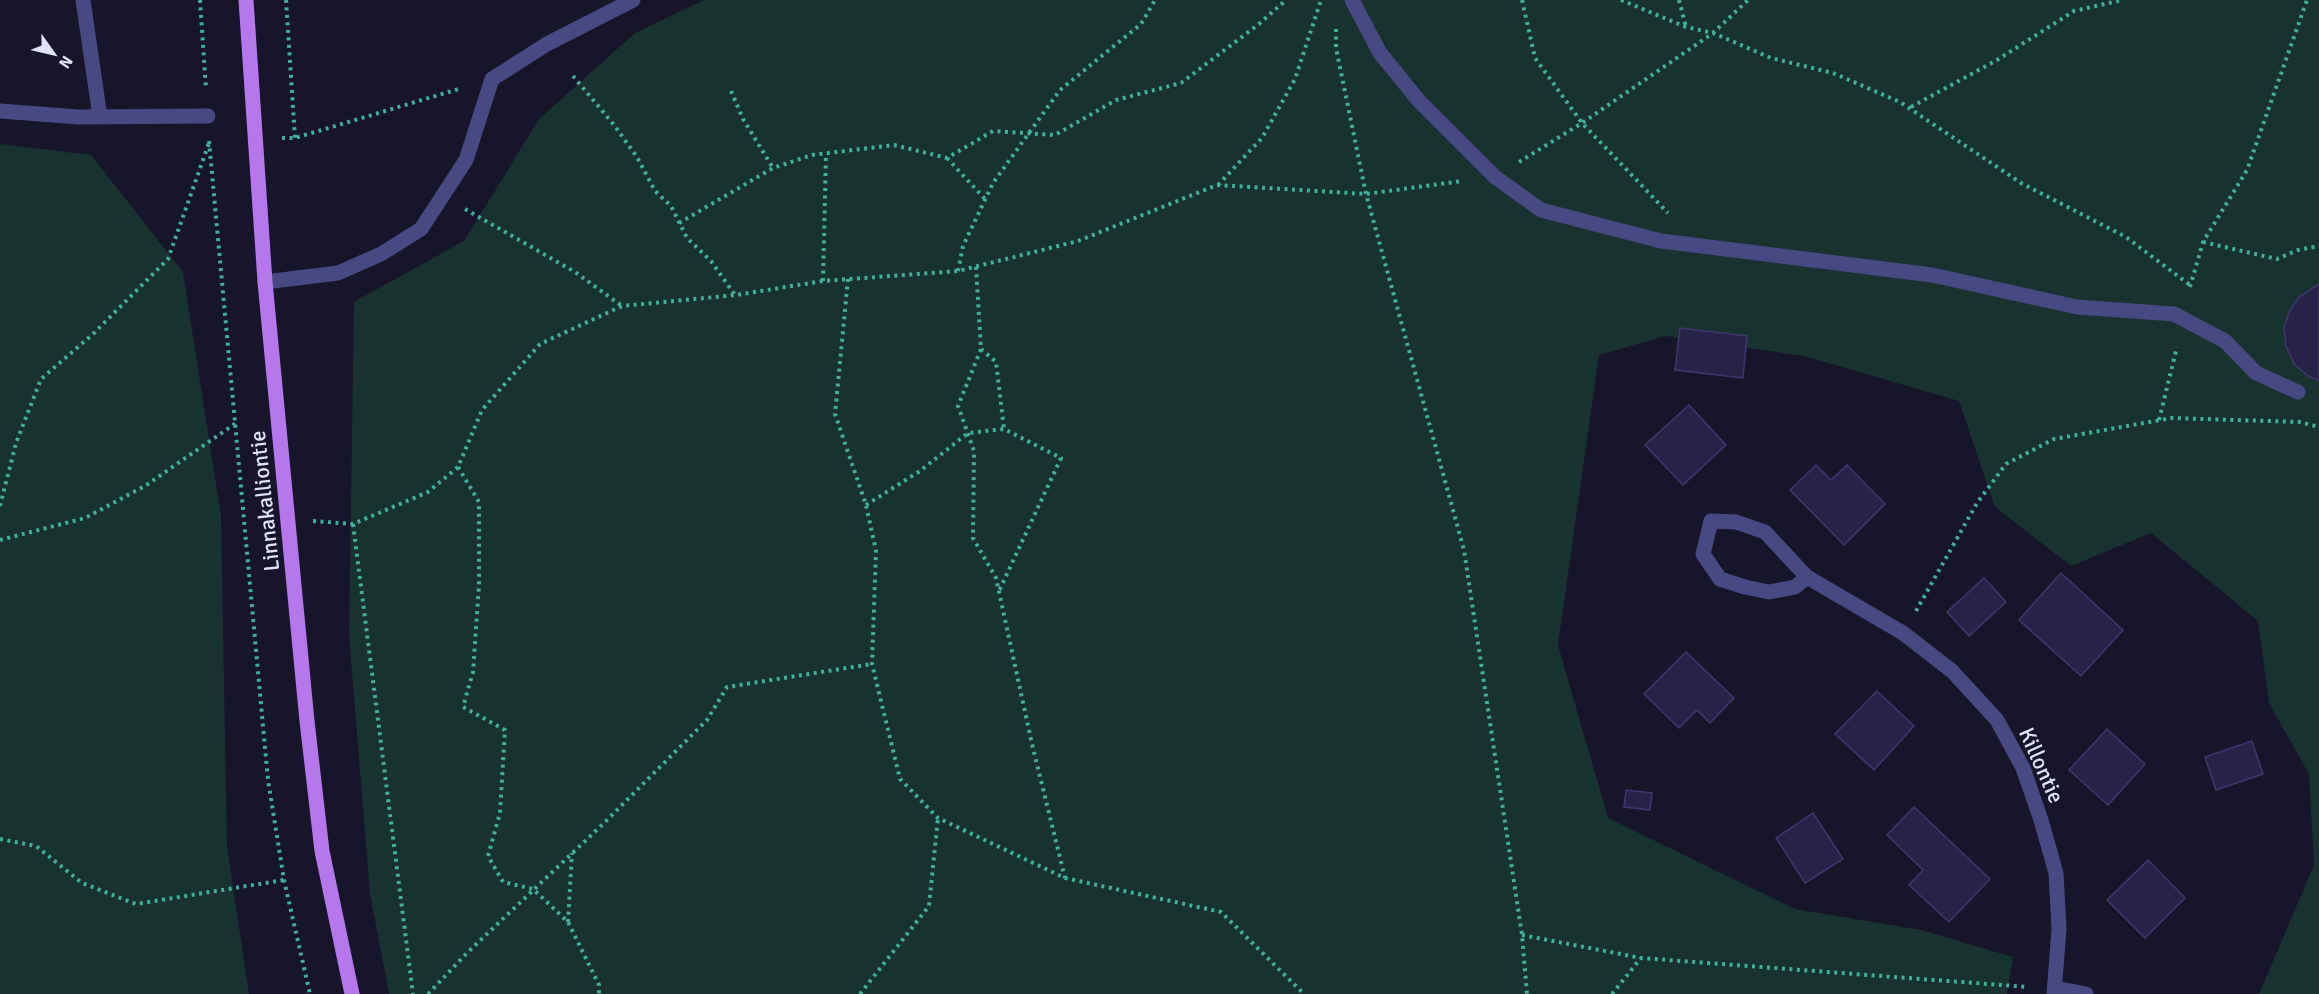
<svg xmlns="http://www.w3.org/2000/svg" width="2319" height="994" font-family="Signika,sans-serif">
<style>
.green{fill:#18322f}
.building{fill:#272348;stroke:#3f3870;stroke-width:1.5}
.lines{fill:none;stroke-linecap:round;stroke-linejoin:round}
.path{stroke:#42ae9e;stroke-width:4;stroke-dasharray:3 4.5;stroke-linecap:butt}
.minor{stroke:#464982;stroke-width:15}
.major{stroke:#b676ec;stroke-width:15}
.labels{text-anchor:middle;stroke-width:4.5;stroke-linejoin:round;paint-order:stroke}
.street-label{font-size:22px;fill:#e2e1fb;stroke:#161529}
</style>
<rect width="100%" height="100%" fill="#161529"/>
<path class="green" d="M704,0H2319V994H2259L2314,865L2309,774L2269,703L2258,621L2151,533L2071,566L1995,507L1959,401L1804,356L1665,336L1599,355L1558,645L1608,818L1795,909L1921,930L2013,957L2007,994H389L370,894L349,635L354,302L464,241L539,119L635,33Z
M0,144L91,155L183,272L221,516L227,847L249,994H0Z"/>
<path class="building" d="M2319,284V381L2308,376L2294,364L2286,346L2284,328L2289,312L2299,297Z
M1680,328L1747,336L1743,378L1675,370Z
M1689,405L1726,445L1683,485L1645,445Z
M1816,465L1831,480L1847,465L1885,504L1844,545L1790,490Z
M2061,573L2123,630L2081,676L2019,620Z
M1984,578L2006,602L1969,636L1947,612Z
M1686,652L1734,698L1710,723L1697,710L1679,728L1644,694Z
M1877,691L1914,726L1874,770L1835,734Z
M2107,729L2145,764L2108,805L2069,770Z
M2252,741L2263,774L2216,790L2205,757Z
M1626,790L1652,793L1650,810L1624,807Z
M1914,807L1990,879L1949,922L1909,885L1923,870L1887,835Z
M1813,813L1843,859L1805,883L1776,838Z
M2148,860L2185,898L2145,938L2107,900Z"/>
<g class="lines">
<path class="path" d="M200,0L206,89
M286,0L295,138
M1522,0L1535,58L1582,123L1668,213
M1621,0L1686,27L1713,33L1771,58L1833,73L1900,102L2021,183L2126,237L2190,285
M1679,0L1686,27
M1336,29V48L1366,194L1464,550L1522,935L1527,994
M573,76L614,125L637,157L655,191L671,206L687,238L711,261L735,295
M731,91L743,119L773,168
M1911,107L1997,60L2074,11L2122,0
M282,138H295L462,88
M209,141L268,780L284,880L310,994
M947,158L985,199
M1519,162L1582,123L1713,33L1748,0
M1218,185L1262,138L1295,79L1321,0
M465,209L575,272L622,306
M679,223L773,168L812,155L894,145L947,158L993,131L1055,135L1116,100L1181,83L1259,24L1286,0
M2203,242L2277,259L2298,250L2319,246
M976,267L981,349L958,406L974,451L973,538L996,578L1032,744L1065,878
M958,271L963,246L993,183L1060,90L1141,24L1155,0
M848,279L835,414L866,505L876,551L872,664L900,779L938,818L1065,878L1221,912L1304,994
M823,281L826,154
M2190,287L2203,242L2247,170L2307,0
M981,349L996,362L1004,429
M2159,420L2177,347
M458,467L479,502V585L473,672L463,707L505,730L500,813L488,856L503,882L533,889L568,922L599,985V994
M866,505L920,471L968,433L1004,429L1061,458L999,591
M0,506L16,443L41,379L93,334L168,259L209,143
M313,521L353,524L428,492L458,467L482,410L540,344L622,306L736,295L823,281L958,271L1078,241L1217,185L1366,194L1462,181
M353,524L413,994
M0,540L85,518L145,486L236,423
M1916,611L1977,503L2006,464L2054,439L2172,418L2300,422L2319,427
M0,839L36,846L82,883L136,904L284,880
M568,922L572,853
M1522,935L1641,958L2028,987
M428,994L468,952L603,824L707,720L727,687L872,664
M860,994L929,906L938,818
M1612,994L1641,958"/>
<path class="minor" d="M83,0L100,117
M1352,0L1380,53L1419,101L1495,177L1541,210L1661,241L1932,275L2077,307L2174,314L2225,341L2256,373L2298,392
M0,111L79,117L208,116
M265,282L338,273L381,254L421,229L466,160L492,79L547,44L633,0
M1807,577L1795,587L1769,592L1745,587L1720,579L1703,554L1711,521L1736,522L1765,532L1807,577L1903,633L1952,671L1997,720L2023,768L2041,820L2056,873L2059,929L2054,994
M2056,988L2086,994"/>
<path class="major" d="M246,0L265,282L307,721L322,851L352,994"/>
</g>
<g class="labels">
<g class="street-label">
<text transform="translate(264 501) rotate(-96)" y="8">Linnakalliontie</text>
<text transform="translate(2042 765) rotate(66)" y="8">Killontie</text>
</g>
</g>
<g transform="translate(54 54) rotate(124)" stroke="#161529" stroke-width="4.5" paint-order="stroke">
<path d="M0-4.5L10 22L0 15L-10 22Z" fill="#e2e1fb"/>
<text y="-9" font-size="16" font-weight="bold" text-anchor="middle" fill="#e2e1fb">N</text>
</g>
</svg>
